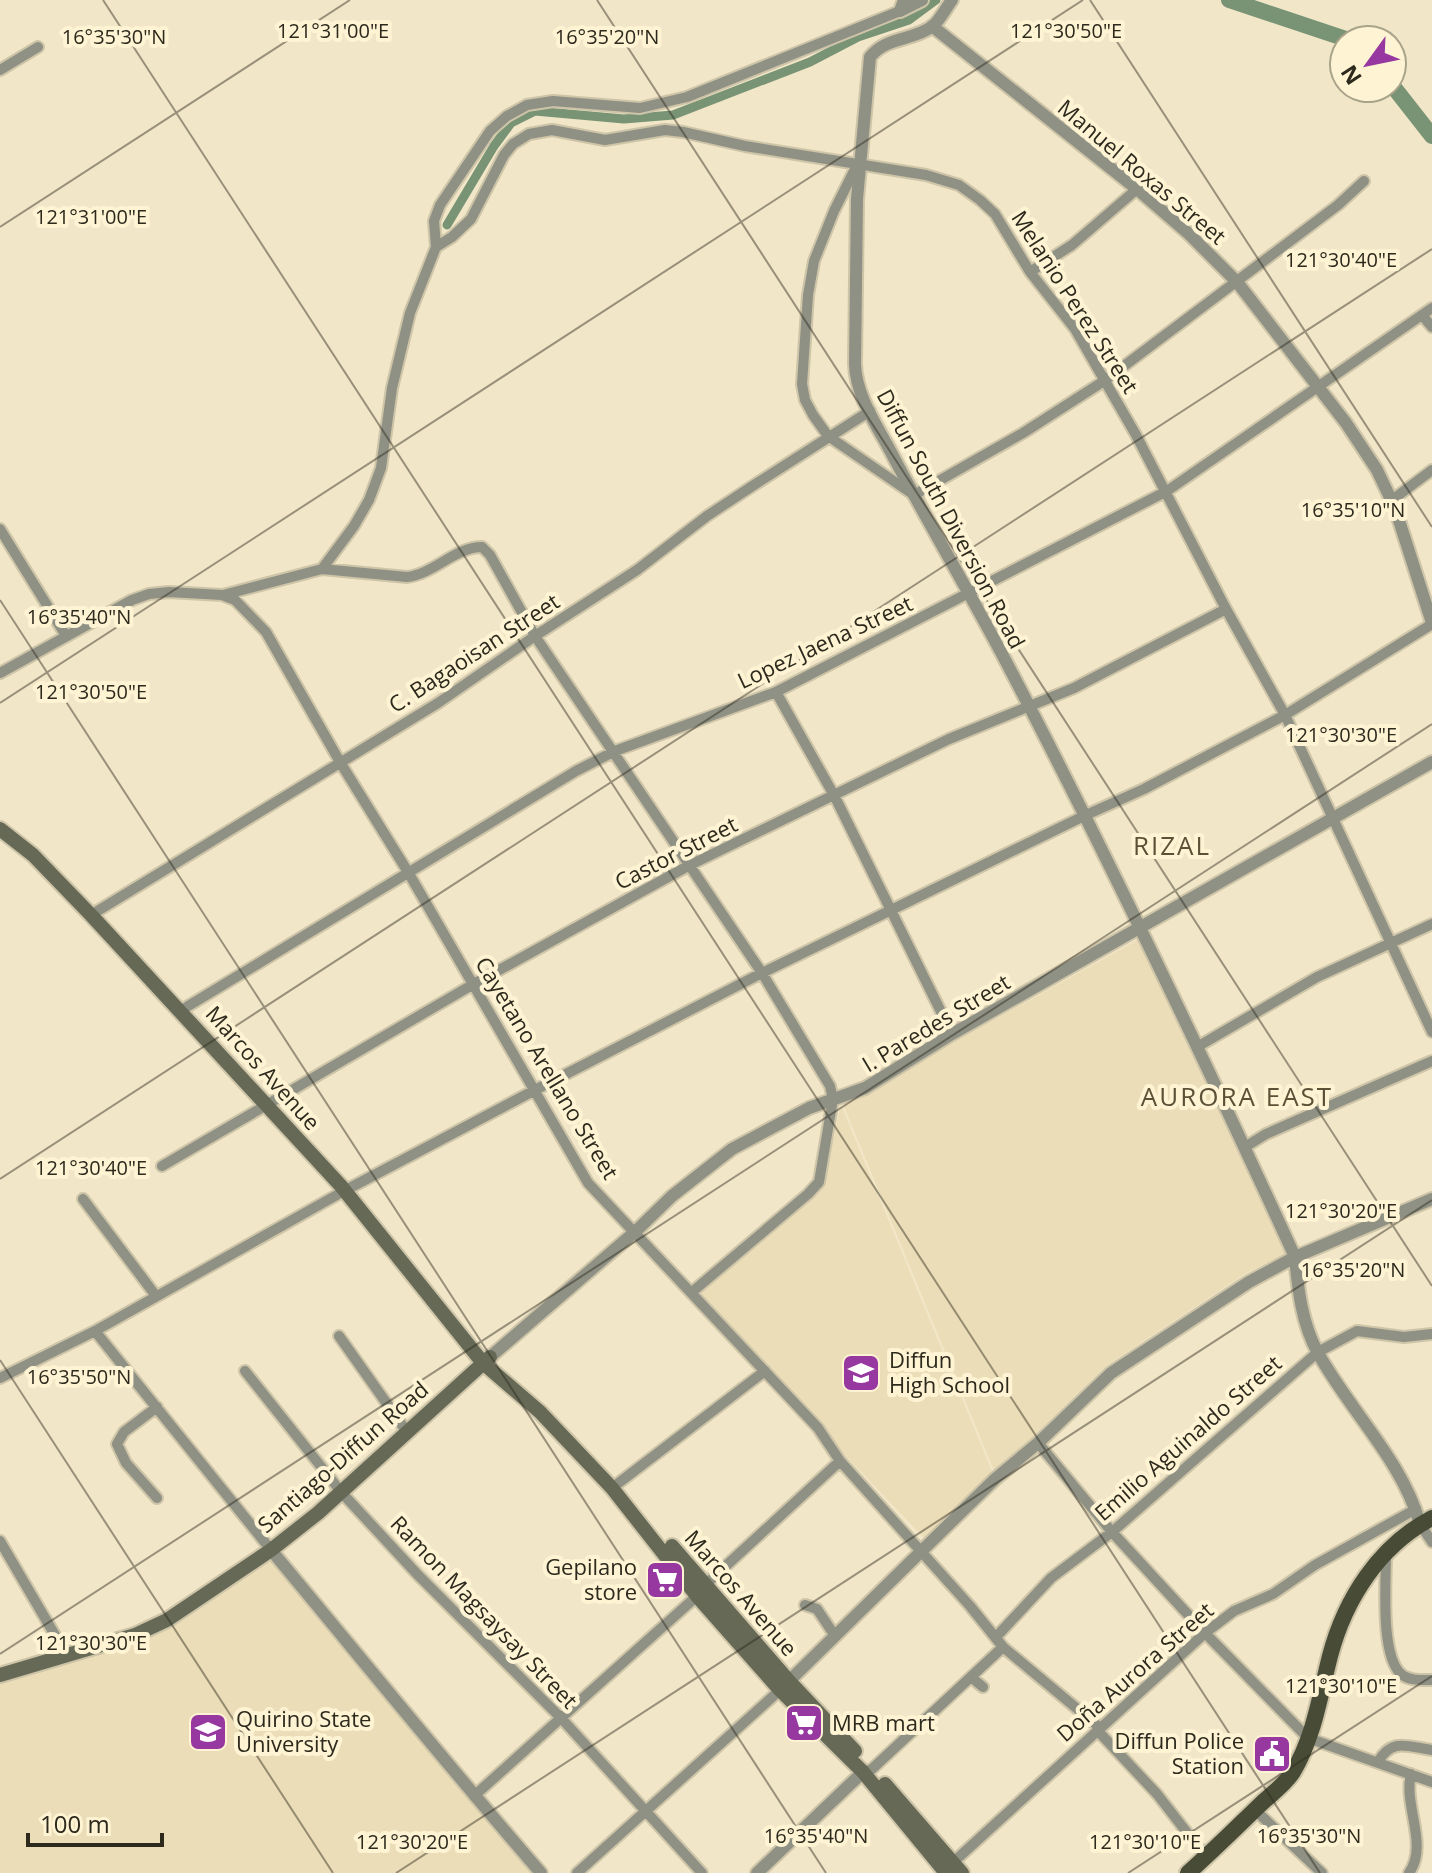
<svg xmlns="http://www.w3.org/2000/svg" width="1432" height="1873" font-family="'Open Sans',sans-serif">
<style>
.built{fill:#ebddb7}
.lines{fill:none;stroke-linecap:round;stroke-linejoin:round}
.canal{stroke:#799375;stroke-width:9}
.river{stroke:#799375;stroke-width:16}
.minor-casing{stroke:#cec4a8;stroke-width:14}
.tertiary-casing{stroke:#cec4a8;stroke-width:16}
.secondary-casing{stroke:#cec4a8;stroke-width:18}
.primary-casing{stroke:#cec4a8;stroke-width:20}
.minor{stroke:#8f9184;stroke-width:10}
.tertiary{stroke:#8f9184;stroke-width:12}
.secondary{stroke:#656956;stroke-width:14}
.primary{stroke:#484c36;stroke-width:16}
.ticks{fill:none;stroke:#2d291d;stroke-width:2;stroke-opacity:0.45}
.labels{text-anchor:middle;stroke-width:8;stroke-linejoin:round;paint-order:stroke}
.street-label{font-size:22px;fill:#2d291d;stroke:#fef4d4}
.poi-label{font-size:22px;fill:#2d291d;stroke:#fef4d4;text-anchor:start}
.quarter-label{font-size:26px;letter-spacing:2px;fill:#5b5137;stroke:#fef4d4}
.ticks-label{font-size:20px;text-anchor:middle;fill:#2d291d;stroke:#fef4d4;stroke-width:8;stroke-linejoin:round;paint-order:stroke}
</style>
<rect width="100%" height="100%" fill="#f1e6c7"/>
<path class="built" d="M1141,938L1291,1252L1246,1273L1107,1365L995,1473L843,1104Z
M841,1105L993,1474L927,1541L841,1451L701,1293L760,1238L817,1194L828,1161Z
M264,1560L275,1563L534,1873H0V1683L152,1636Z"/>
<g class="lines">
<path class="canal" d="M447,225L494,146L511,123L535,111L624,119L673,115L810,62L858,37L909,20L936,0"/>
<path class="river" d="M1229,0L1349,40
M1392,85L1432,136"/>
<g class="minor-casing">
<path id="minor" d="M0,70L38,47
M858,163L834,211L814,261L808,295L802,384L805,400L813,415L828,436L914,495L1023,433L1104,381L1338,205L1364,181
M436,247L434,221L440,205L490,131L507,116L527,105L553,101L640,108L687,97L900,11
M1030,272L1072,245L1137,189
M1422,315L1432,327
M1392,500L1432,470
M0,529L66,636
M322,569L354,526L369,500L381,468L392,388L410,313L436,247L452,237L471,219L504,155L513,144L529,134L552,130L605,140L665,130L683,132L745,146L926,175L959,185L980,200L995,214L1030,272L1075,329L1136,435L1226,609L1285,715L1432,1032
M223,595L322,569L407,577C434,574 455,547 482,547L490,555L535,636L762,973L830,1086L833,1099L819,1182L808,1194L692,1292
M0,673L132,600L149,594L169,592L222,595L235,600L266,632L340,762L408,872L588,1183L818,1428L840,1461L970,1606L1003,1647L1099,1727
M776,692L835,797L952,1034
M91,915L438,703L535,636L637,570L707,516L754,485L870,411
M180,1011L576,771L615,751L776,692L1167,491L1432,308
M1197,1047L1317,977L1432,924
M1245,1147L1266,1134L1432,1061
M162,1166L472,985L688,866L949,739L1074,688L1226,609
M83,1199L156,1296
M95,1331L271,1550
M339,1336L407,1432
M245,1371L342,1493L418,1575L561,1718L702,1873
M0,1378L95,1331L344,1191L535,1090L762,973L1086,815L1144,789L1285,715L1432,624
M1038,1443L1112,1532L1205,1633L1308,1738L1432,1782
M612,1488L765,1371
M157,1498L126,1463L117,1444L124,1432L157,1407
M1420,1524L1432,1542
M0,1541L66,1654
M1386,1554C1386,1582 1380,1655 1401,1674C1409,1681 1422,1680 1432,1680
M805,1605L817,1609L835,1636
M997,1636L1051,1578L1112,1532L1318,1352L1357,1331L1404,1337L1432,1334
M971,1677L983,1687
M1097,1730L1157,1794L1206,1857
M1378,1762C1392,1737 1408,1747 1432,1750
M863,1772L872,1769L1003,1647
M474,1796L697,1596L704,1586L840,1461
M1255,1810L1322,1873
M948,1867L1205,1633L1234,1611L1273,1594L1315,1565L1416,1509
M577,1873L780,1690
M1409,1873C1429,1845 1403,1805 1411,1774"/>
</g>
<g class="tertiary-casing">
<path id="tertiary" d="M904,0L900,11L922,0
M952,0C946,8 940,20 933,26C913,41 887,36 870,57L857,199L855,364C856,398 879,428 894,458C929,524 967,588 1002,654C1106,852 1202,1054 1295,1257C1298,1290 1302,1324 1318,1353C1350,1411 1402,1460 1420,1524
M932,26L1137,189L1189,234L1237,282L1346,423L1377,470L1395,508L1432,623
M490,1357L636,1231L672,1196L732,1149L809,1108L865,1088L952,1034L1432,762
M271,1550C361,1658 449,1767 541,1873
M783,1687L995,1479L1038,1443L1111,1373L1249,1282L1295,1257L1432,1199
M757,1873L863,1772"/>
</g>
<g class="secondary-casing">
<path id="secondary" d="M0,829L33,855L91,915L341,1186L483,1363L540,1412L612,1488L697,1596L780,1690L863,1772L946,1873
M672,1546L789,1681L855,1751
M0,1675L135,1635L167,1620L271,1550L318,1513L490,1357
M885,1784L962,1873"/>
</g>
<g class="primary-casing">
<path id="primary" d="M1188,1873C1214,1850 1238,1826 1263,1802C1273,1793 1286,1783 1293,1772C1314,1737 1320,1695 1330,1656C1345,1599 1379,1546 1432,1518"/>
</g>
<use href="#minor" class="minor"/>
<use href="#tertiary" class="tertiary"/>
<use href="#secondary" class="secondary"/>
<use href="#primary" class="primary"/>
</g>
<path class="ticks" d="M103,0L1320,1873M597,0L1432,1286M1090,0L1432,527M0,227L350,0M0,600L826,1873M0,703L1083,0M0,1179L1432,249M0,1360L333,1873M0,1654L1432,724M396,1873L1432,1200M1128,1873L1432,1676"/>
<defs>
<g id="school-square" transform="scale(2)"><rect x="-9" y="-9" width="18" height="18" rx="4" fill="#9738a0" stroke="#fef4d4"/><path d="M0-5L7-2L0 1L-7-2ZM-4 1L0 2.5L4 1V4Q0 6-4 4Z" fill="#fff"/></g>
<g id="supermarket-square" transform="scale(2)"><rect x="-9" y="-9" width="18" height="18" rx="4" fill="#9738a0" stroke="#fef4d4"/><path d="M-6-5.5h2.5l.6 2H6L4.5 2H-2.5L-4.4-4H-6ZM-1.5 3.2a1.3 1.3 0 1 0 .1 0ZM3 3.2a1.3 1.3 0 1 0 .1 0Z" fill="#fff"/></g>
<g id="university-square" transform="scale(2)"><rect x="-9" y="-9" width="18" height="18" rx="4" fill="#9738a0" stroke="#fef4d4"/><path d="M0-5L7-2L0 1L-7-2ZM-4 1L0 2.5L4 1V4Q0 6-4 4Z" fill="#fff"/></g>
<g id="civic-square" transform="scale(2)"><rect x="-9" y="-9" width="18" height="18" rx="4" fill="#9738a0" stroke="#fef4d4"/><path d="M-.6-6.5H3V-4.5H.6V-3L4-1V1h2V6H-6V1h2V-1L-.6-3ZM-1.2 2.5V6h2.4V2.5Z" fill="#fff"/></g>
</defs>
<g fill-rule="evenodd">
<use href="#school-square" x="861" y="1373"/>
<use href="#supermarket-square" x="665" y="1580"/>
<use href="#supermarket-square" x="804" y="1723"/>
<use href="#university-square" x="208" y="1732"/>
<use href="#civic-square" x="1272" y="1754"/>
</g>
<g class="labels">
<g class="street-label">
<text transform="translate(1142 172) rotate(40)" y="8">Manuel Roxas Street</text>
<text transform="translate(1075 302) rotate(57)" y="8">Melanio Perez Street</text>
<text transform="translate(951 519) rotate(62)" y="8">Diffun South Diversion Road</text>
<text transform="translate(825 642) rotate(-25)" y="8">Lopez Jaena Street</text>
<text transform="translate(474 653) rotate(-33)" y="8">C. Bagaoisan Street</text>
<text transform="translate(676 853) rotate(-27)" y="8">Castor Street</text>
<text transform="translate(936 1023) rotate(-31)" y="8">I. Paredes Street</text>
<text transform="translate(263 1068) rotate(48)" y="8">Marcos Avenue</text>
<text transform="translate(547 1068) rotate(59)" y="8">Cayetano Arellano Street</text>
<text transform="translate(1188 1438) rotate(-41)" y="8">Emilio Aguinaldo Street</text>
<text transform="translate(343 1457) rotate(-41)" y="8">Santiago-Diffun Road</text>
<text transform="translate(741 1593) rotate(49)" y="8">Marcos Avenue</text>
<text transform="translate(484 1612) rotate(46)" y="8">Ramon Magsaysay Street</text>
<text transform="translate(1135 1672) rotate(-41)" y="8">Doña Aurora Street</text>
</g>
<g class="poi-label">
<text x="889" y="1368">Diffun<tspan x="889" dy="25">High School</tspan></text>
<text x="637" y="1575" text-anchor="end">Gepilano<tspan x="637" dy="25">store</tspan></text>
<text x="236" y="1727">Quirino State<tspan x="236" dy="25">University</tspan></text>
<text x="832" y="1731">MRB mart</text>
<text x="1244" y="1749" text-anchor="end">Diffun Police<tspan x="1244" dy="25">Station</tspan></text>
</g>
<g class="quarter-label">
<text x="1172" y="855">RIZAL</text>
<text x="1237" y="1106">AURORA EAST</text>
</g>
</g>
<g class="ticks-label">
<text x="333" y="38">121°31'00"E</text>
<text x="1066" y="38">121°30'50"E</text>
<text x="607" y="44">16°35'20"N</text>
<text x="114" y="44">16°35'30"N</text>
<text x="91" y="224">121°31'00"E</text>
<text x="1341" y="267">121°30'40"E</text>
<text x="1353" y="517">16°35'10"N</text>
<text x="79" y="624">16°35'40"N</text>
<text x="91" y="699">121°30'50"E</text>
<text x="1341" y="742">121°30'30"E</text>
<text x="91" y="1175">121°30'40"E</text>
<text x="1341" y="1218">121°30'20"E</text>
<text x="1353" y="1277">16°35'20"N</text>
<text x="79" y="1384">16°35'50"N</text>
<text x="91" y="1650">121°30'30"E</text>
<text x="1341" y="1693">121°30'10"E</text>
<text x="816" y="1843">16°35'40"N</text>
<text x="1309" y="1843">16°35'30"N</text>
<text x="412" y="1849">121°30'20"E</text>
<text x="1145" y="1849">121°30'10"E</text>
</g>
<g transform="translate(1368 64) rotate(237)"><circle r="38" fill="#fef4d4" stroke="#aaa38b" stroke-width="2"/>
<path d="M0-6L14 30L0 20L-14 30Z" fill="#9738a0"/>
<text y="-12" font-size="22" font-weight="bold" text-anchor="middle" fill="#2d291d">N</text>
</g>
<path d="M28 1833v12h134v-12" fill="none" stroke="#2d291d" stroke-width="4"/>
<text x="40" y="1833" font-size="24" fill="#2d291d" stroke="#fef4d4" stroke-width="6" paint-order="stroke">100 m</text>
</svg>
